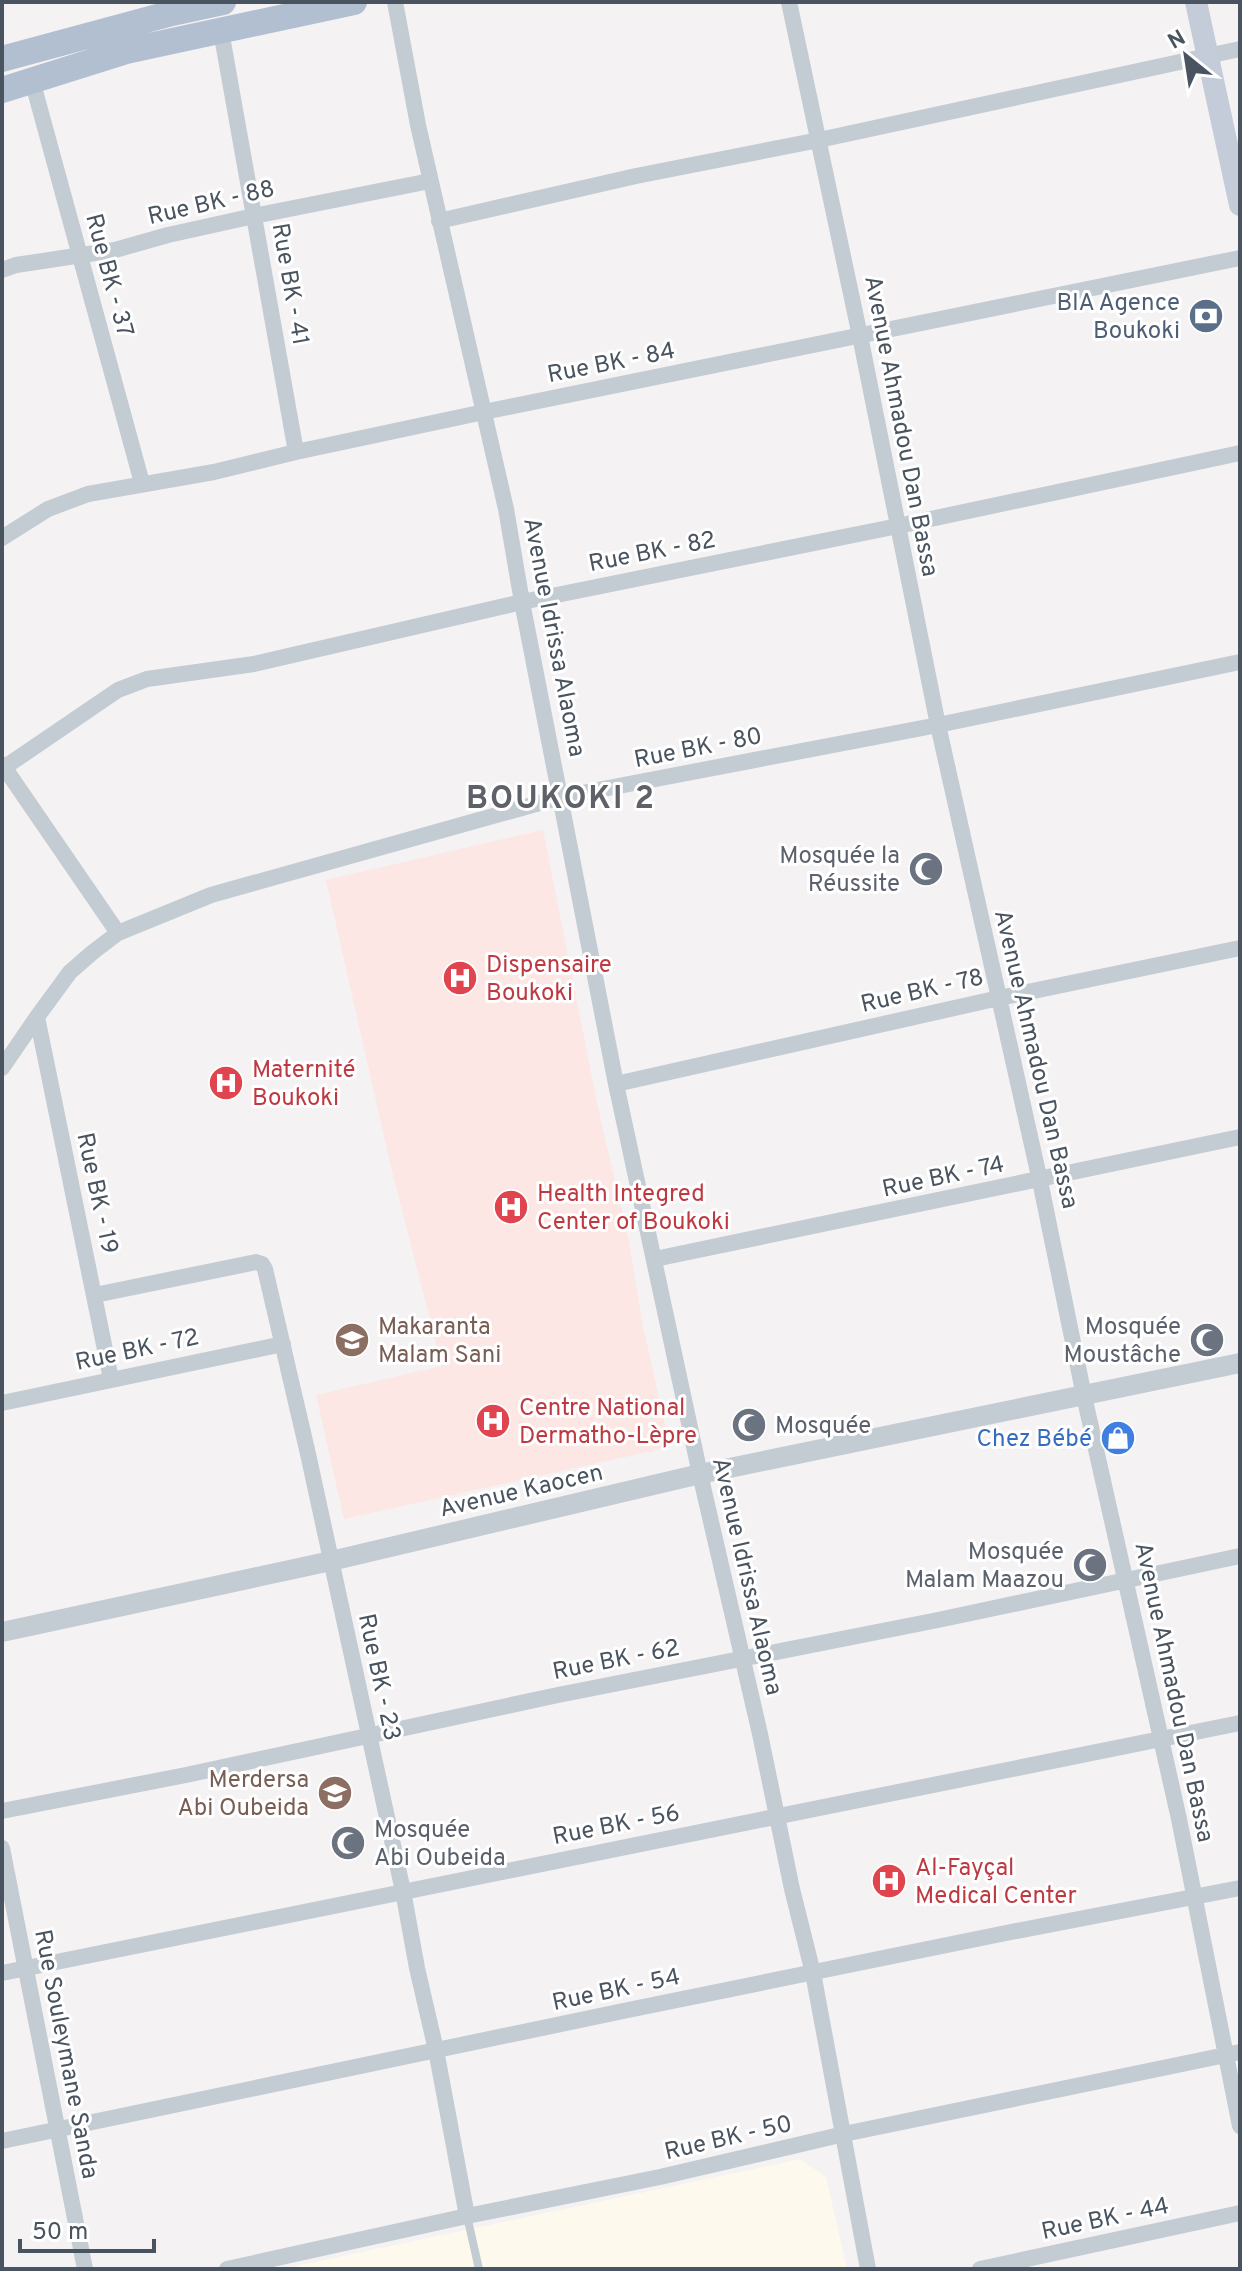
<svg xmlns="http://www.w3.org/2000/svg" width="1242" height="2271" font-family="Overpass,sans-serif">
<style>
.commercial{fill:#fdf9ed}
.medical{fill:#fce7e4}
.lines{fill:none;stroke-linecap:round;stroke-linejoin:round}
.service{stroke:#c3cbd3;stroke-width:8}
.minor{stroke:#c3cbd3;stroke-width:16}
.tertiary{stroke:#c3cbd3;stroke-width:20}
.secondary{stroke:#c3ccd8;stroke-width:22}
.primary{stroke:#b2bfd0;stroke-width:26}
.labels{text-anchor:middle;stroke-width:6;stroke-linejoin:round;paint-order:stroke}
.street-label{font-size:24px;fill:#495460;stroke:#fff}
.service-label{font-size:24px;fill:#4e5e75;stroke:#fff;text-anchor:end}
.worship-label{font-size:24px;fill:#5b616d;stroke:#fff;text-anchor:end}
.health-label{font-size:24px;fill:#be3a42;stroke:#fff;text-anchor:start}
.education-label{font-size:24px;fill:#785e54;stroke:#fff;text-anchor:start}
.shop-label{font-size:24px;fill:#366cbe;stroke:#fff;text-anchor:end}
.district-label{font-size:32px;font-weight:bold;letter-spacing:2px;fill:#5e6167;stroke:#fff}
</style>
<rect width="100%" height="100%" fill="#f4f2f2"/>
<path class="commercial" d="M800,2159L826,2177L847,2269H282Z"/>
<path class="medical" d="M543,830L598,1108L629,1242L642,1322L670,1447L344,1519L316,1395L442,1366L390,1163L326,880Z"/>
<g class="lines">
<path class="service" d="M467,2216L479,2269"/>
<path class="minor" d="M395,2L418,125L506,509L522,602L616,1084L700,1474L760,1734L792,1889L813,1973L868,2269
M789,2L860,336L938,725L1040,1181L1084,1396L1179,1819L1240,2126
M221,31L296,452
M32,80L142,483
M439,221L636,176L819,140L1240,49
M2,270L16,265L115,250L168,235L254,216L430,181
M2,538L48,509L88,494L214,472L296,452L484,412L1240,258
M2,764L118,933
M2,769L118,690L147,679L254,664L522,602L898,526L1240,453
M37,1017L111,1379
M2,1068L37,1017L70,972L93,952L118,933L211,895L561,797L938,725L1240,662
M616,1084L999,998L1240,948
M655,1259L1240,1137
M95,1295L256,1262L262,1264L265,1269L308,1454L403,1891L417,1968L436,2050L467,2216
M2,1403L283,1344
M2,1811L186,1775L558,1695L938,1620L1240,1556
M2,1848L85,2269
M2,1973L1240,1723
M2,2141L628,2010L1006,1933L1240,1888
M227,2269L467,2216L660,2177L844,2134L1240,2052
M980,2269L1240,2213"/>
<path class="tertiary" d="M2,1632L331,1561L700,1474L1240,1363"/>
<path class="secondary" d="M1196,2L1240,205"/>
<path class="primary" d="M2,59L172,13L223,2
M2,90L126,51L354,2"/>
</g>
<defs>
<g id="bank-disc" transform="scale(1.8)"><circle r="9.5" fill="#5c6f8a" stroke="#fff"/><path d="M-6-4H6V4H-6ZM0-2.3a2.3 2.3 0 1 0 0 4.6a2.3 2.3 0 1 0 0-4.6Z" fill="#fff"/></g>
<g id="mosque-disc" transform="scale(1.8)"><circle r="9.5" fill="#6b7280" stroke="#fff"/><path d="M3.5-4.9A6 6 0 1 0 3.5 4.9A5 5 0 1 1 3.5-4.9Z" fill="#fff"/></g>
<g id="hospital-disc" transform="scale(1.8)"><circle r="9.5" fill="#e0444e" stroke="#fff"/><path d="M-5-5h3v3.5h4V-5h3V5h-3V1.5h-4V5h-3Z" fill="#fff"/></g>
<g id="school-disc" transform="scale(1.8)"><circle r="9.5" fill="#8d6e63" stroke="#fff"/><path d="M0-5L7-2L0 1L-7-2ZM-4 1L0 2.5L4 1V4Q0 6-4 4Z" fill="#fff"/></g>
<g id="shop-disc" transform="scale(1.8)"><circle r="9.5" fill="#3f7fe0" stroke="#fff"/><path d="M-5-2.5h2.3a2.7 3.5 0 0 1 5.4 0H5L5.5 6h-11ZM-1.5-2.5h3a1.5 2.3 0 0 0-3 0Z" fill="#fff"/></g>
</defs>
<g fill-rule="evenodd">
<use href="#bank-disc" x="1206" y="316"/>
<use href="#mosque-disc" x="926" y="869"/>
<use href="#hospital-disc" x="460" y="978"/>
<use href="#hospital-disc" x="226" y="1083"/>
<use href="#hospital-disc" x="511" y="1207"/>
<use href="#school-disc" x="352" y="1340"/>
<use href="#mosque-disc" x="1207" y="1340"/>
<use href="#hospital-disc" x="493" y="1421"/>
<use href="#mosque-disc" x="749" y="1425"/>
<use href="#shop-disc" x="1118" y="1438"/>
<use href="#mosque-disc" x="1090" y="1565"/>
<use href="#school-disc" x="335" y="1793"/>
<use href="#mosque-disc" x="348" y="1843"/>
<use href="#hospital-disc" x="889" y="1881"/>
</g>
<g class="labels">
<g class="street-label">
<text transform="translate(211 202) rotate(-13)" y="8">Rue BK - 88</text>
<text transform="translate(110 275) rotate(75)" y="8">Rue BK - 37</text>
<text transform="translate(291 284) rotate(80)" y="8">Rue BK - 41</text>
<text transform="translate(611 362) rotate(-11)" y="8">Rue BK - 84</text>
<text transform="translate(902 426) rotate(79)" y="8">Avenue Ahmadou Dan Bassa</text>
<text transform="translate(652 551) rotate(-11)" y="8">Rue BK - 82</text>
<text transform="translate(555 637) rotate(79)" y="8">Avenue Idrissa Alaoma</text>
<text transform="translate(698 747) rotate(-11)" y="8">Rue BK - 80</text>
<text transform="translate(922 990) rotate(-13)" y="8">Rue BK - 78</text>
<text transform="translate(1037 1059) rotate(77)" y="8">Avenue Ahmadou Dan Bassa</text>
<text transform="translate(943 1176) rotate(-12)" y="8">Rue BK - 74</text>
<text transform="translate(98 1193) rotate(78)" y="8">Rue BK - 19</text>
<text transform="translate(137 1349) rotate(-12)" y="8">Rue BK - 72</text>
<text transform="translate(521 1490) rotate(-13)" y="8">Avenue Kaocen</text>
<text transform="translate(748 1576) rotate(77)" y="8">Avenue Idrissa Alaoma</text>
<text transform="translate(616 1659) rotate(-11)" y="8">Rue BK - 62</text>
<text transform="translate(380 1677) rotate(78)" y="8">Rue BK - 23</text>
<text transform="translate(1175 1692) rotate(78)" y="8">Avenue Ahmadou Dan Bassa</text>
<text transform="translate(616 1824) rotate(-11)" y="8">Rue BK - 56</text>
<text transform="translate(616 1989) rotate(-12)" y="8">Rue BK - 54</text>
<text transform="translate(67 2054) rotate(79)" y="8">Rue Souleymane Sanda</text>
<text transform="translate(728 2137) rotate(-13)" y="8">Rue BK - 50</text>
<text transform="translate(1105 2218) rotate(-12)" y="8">Rue BK - 44</text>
</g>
<g class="service-label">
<text x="1180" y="310">BIA Agence<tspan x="1180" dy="28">Boukoki</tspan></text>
</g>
<g class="worship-label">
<text x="900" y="863">Mosquée la<tspan x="900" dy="28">Réussite</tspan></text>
<text x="1181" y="1334">Mosquée<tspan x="1181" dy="28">Moustâche</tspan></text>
<text x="775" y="1433" text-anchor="start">Mosquée</text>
<text x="1064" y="1559">Mosquée<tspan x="1064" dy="28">Malam Maazou</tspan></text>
<text x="374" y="1837" text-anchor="start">Mosquée<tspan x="374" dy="28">Abi Oubeida</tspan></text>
</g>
<g class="health-label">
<text x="486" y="972">Dispensaire<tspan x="486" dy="28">Boukoki</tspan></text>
<text x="252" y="1077">Maternité<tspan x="252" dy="28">Boukoki</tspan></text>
<text x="537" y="1201">Health Integred<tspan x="537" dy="28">Center of Boukoki</tspan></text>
<text x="519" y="1415">Centre National<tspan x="519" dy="28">Dermatho-Lèpre</tspan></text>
<text x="915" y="1875">Al-Fayçal<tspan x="915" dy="28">Medical Center</tspan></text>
</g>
<g class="education-label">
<text x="378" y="1334">Makaranta<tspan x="378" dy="28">Malam Sani</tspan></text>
<text x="309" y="1787" text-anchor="end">Merdersa<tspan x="309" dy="28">Abi Oubeida</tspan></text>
</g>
<g class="shop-label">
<text x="1092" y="1446">Chez Bébé</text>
</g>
<g class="district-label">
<text x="561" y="808">BOUKOKI 2</text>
</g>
</g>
<rect width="1242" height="2271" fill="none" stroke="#495460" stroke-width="8"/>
<g transform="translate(1186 56) rotate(330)" stroke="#ffffff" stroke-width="6" paint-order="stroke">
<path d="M0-6L14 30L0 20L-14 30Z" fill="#495460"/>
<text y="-12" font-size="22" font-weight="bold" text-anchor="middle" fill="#495460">N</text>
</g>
<path d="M20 2239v12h134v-12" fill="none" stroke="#495460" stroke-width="4"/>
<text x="32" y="2239" font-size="24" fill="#495460" stroke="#ffffff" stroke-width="6" paint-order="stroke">50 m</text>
</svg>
